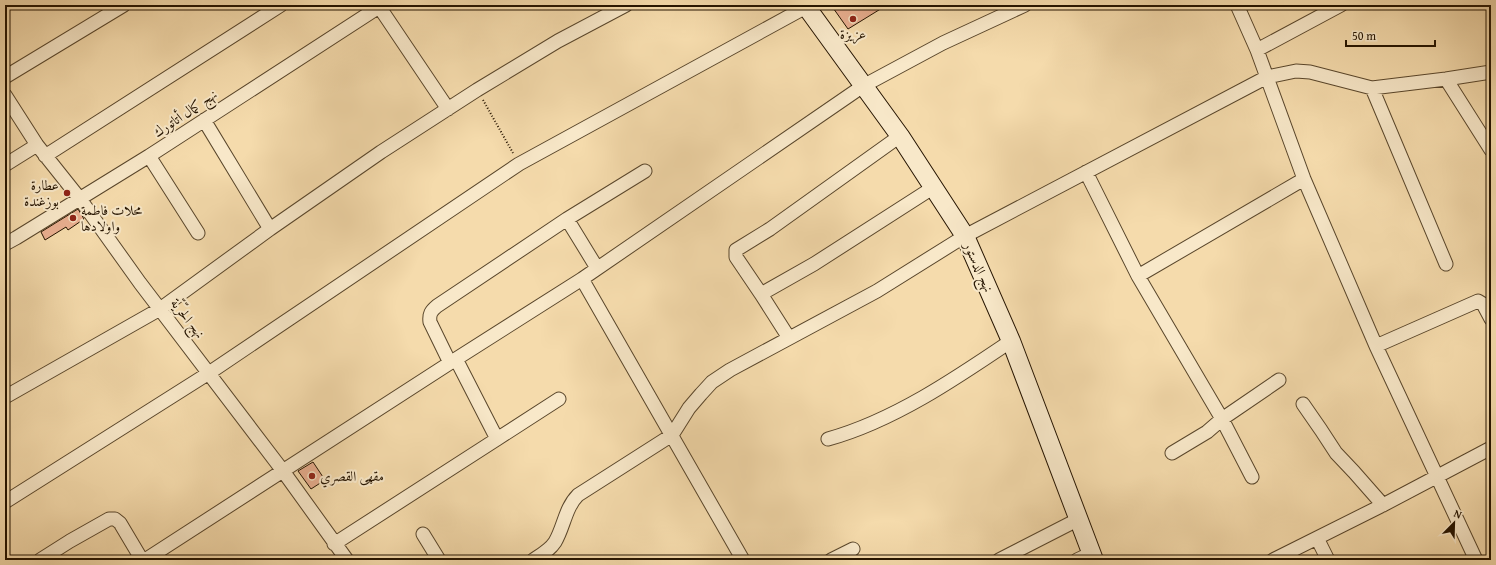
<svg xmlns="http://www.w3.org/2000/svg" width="1496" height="565" font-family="'Gentium Book Plus',Amiri,serif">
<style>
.building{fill:#e9af90;stroke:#251400}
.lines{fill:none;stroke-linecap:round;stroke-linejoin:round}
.street-casing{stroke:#59462b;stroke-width:15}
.secondary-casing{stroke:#251400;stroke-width:20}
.path{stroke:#251400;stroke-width:2;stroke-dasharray:1 2;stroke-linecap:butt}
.street{stroke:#f8e8c9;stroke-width:13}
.secondary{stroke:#f8e8c9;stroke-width:18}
.poi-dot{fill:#8f2418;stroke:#f8e8c9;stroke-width:1.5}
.labels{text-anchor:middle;stroke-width:4;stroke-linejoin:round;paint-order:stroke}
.poi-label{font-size:14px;fill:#251400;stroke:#f8e8c9;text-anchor:start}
.street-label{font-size:14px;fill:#251400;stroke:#f8e8c9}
</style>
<rect width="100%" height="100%" fill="#f5dbac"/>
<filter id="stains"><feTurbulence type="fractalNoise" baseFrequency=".005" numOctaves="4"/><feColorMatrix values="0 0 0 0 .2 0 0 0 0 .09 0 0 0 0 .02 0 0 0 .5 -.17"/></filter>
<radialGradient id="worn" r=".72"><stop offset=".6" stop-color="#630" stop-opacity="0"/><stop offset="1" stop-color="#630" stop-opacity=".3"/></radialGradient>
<path class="building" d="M831,5H887L848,29Z
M78,209L84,219L68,230L66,227L45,240L41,232Z
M313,462L325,480L311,489L298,471Z"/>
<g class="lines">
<g class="street-casing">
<path id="street" d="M378,5L448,109
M1237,5L1257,50L1304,179L1376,346L1476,560
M1257,50L1341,5
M5,77L124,5
M1446,79L1491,150
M1372,88L1446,264
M5,95L37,145L80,199L140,283L283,471L347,560
M204,120L270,229
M45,156L281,5
M149,156L198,233
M5,165L37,145
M1086,172L1138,276L1222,419L1252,477
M567,219L597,268
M5,244L16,238L149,156L382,5
M1138,276L1304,179
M582,279L743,560
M761,294L814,264L934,187
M789,338L761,294L736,257V250L770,229L900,136
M1376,346L1478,301L1483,304L1491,319
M456,359L497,439L559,399
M450,363L430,322C429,314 431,311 437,306L567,219L645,171
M5,397L160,309L270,229L381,152L477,90L558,41L626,5
M1303,404L1321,430L1336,453L1354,472L1383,505
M828,439C893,421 955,379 1011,341
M1172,453L1207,432L1222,419L1279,380
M5,502L209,373L519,164L806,7
M423,534L439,560
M1317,538L1328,560
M334,544L497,439
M40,560L70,541L109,519H115L120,523L142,560
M145,560L456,359L582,279L863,86L943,43L1025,5
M533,560C541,555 550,550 555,542C564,527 565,508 578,495L672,435L689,408L701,394L712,382L730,370L877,291L965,236L1267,77L1296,71L1310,72L1372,88L1446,79L1491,72
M831,560L853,549
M999,560L1079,519
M1077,560L1092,553
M1273,560L1383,505L1491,448"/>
</g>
<g class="secondary-casing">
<path id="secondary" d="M805,5L900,136L965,236L1011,341L1094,560"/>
</g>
<path class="path" d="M483,100L513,153"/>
<use href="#street" class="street"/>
<use href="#secondary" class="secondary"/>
</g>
<g class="poi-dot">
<circle cx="853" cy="19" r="4"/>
<circle cx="67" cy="193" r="4"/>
<circle cx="73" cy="218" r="4"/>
<circle cx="312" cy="476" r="4"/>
</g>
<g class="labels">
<g class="poi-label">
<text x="853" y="39" text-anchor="middle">عزيزة</text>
<text x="59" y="190" text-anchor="end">عطارة<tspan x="59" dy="16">بوزغندة</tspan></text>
<text x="81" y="215">محلات فاطمة<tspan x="81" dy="16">واولادها</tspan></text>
<text x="320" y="481">مقهى القصري</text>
</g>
<g class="street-label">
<text transform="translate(185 113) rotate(-34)" y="5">نهج كمال أتاتورك</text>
<text transform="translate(979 267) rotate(66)" y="5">نهج الدستور</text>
<text transform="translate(188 318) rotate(52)" y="5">نهج الحرّيّة</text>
</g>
</g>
<rect width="1496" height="565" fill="none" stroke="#f5dbac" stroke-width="20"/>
<rect x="6" y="6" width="1484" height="553" fill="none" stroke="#251400" stroke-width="2"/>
<rect x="10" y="10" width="1476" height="545" fill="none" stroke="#251400"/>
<g transform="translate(1454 523) rotate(23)" stroke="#f8e8c9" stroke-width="3" paint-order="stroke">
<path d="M0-3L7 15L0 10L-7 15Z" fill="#251400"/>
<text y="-6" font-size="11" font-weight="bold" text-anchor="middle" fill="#251400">N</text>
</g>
<path d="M1346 40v6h89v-6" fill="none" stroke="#251400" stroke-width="2"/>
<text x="1352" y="40" font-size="12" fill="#251400" stroke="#f8e8c9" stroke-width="3" paint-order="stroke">50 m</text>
<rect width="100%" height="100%" filter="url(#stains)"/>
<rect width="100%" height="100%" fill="url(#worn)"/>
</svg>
